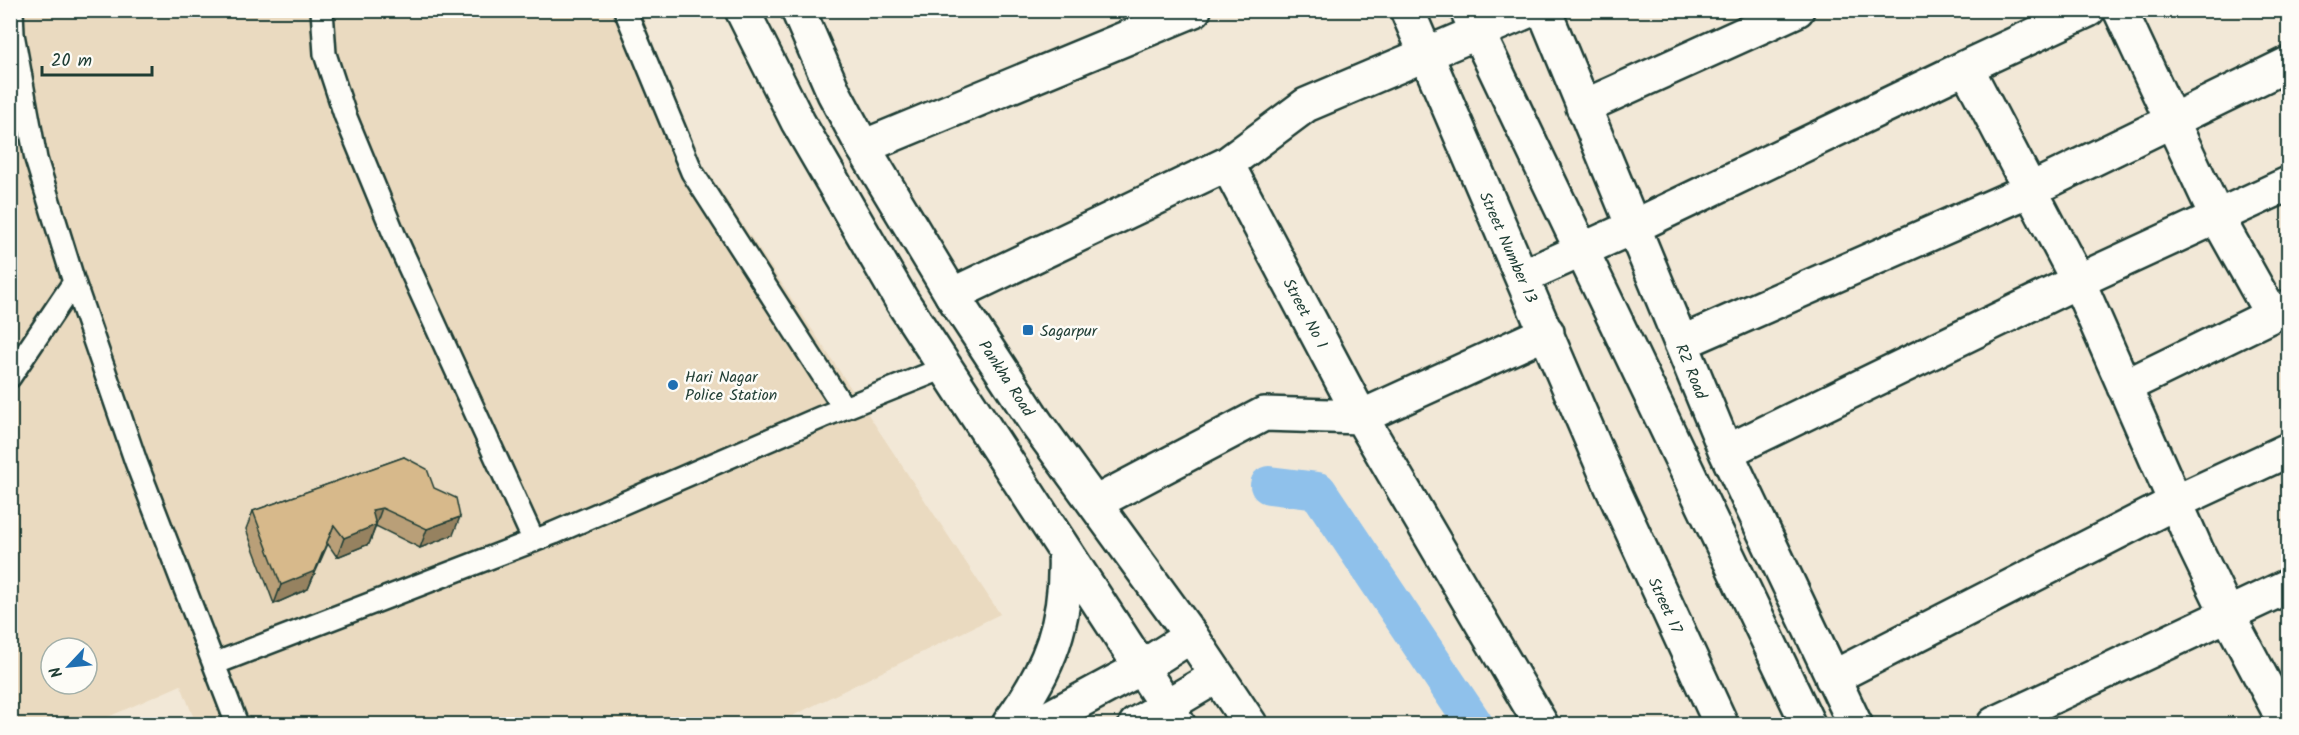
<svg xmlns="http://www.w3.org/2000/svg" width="2299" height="735" font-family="Kalam,sans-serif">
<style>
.built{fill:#eadac0;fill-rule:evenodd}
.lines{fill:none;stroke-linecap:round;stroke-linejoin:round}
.canal{stroke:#8fc1eb;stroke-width:38}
.lane-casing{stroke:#1f3d34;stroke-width:26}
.street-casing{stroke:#1f3d34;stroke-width:38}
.secondary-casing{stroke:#1f3d34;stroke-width:38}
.primary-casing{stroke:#1f3d34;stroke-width:38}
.lane{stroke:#fdfcf7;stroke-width:21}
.street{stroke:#fdfcf7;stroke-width:33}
.secondary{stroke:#fdfcf7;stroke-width:33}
.primary{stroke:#fdfcf7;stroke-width:33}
.wall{fill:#b99f78;stroke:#1f3d34;stroke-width:1.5}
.shaded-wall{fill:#968261;stroke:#1f3d34;stroke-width:1.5}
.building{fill:#d7b98b;stroke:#1f3d34;stroke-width:1.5}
.poi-dot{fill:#1f6fb2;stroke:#fdfcf7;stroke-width:2}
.labels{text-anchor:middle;stroke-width:5;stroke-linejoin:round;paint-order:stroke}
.street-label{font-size:16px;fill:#1f3d34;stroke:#fdfcf7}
.poi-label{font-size:16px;fill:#1f3d34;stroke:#fdfcf7;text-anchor:start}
</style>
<rect width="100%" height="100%" fill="#f2e8d7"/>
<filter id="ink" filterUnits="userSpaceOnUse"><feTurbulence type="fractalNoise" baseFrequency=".0167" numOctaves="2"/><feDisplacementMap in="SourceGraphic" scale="12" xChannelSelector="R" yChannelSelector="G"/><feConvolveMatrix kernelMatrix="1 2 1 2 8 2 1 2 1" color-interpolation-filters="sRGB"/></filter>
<g filter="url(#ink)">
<path class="built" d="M10,11H642L675,122L1000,614L776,724H196L181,685L92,724H11ZM51,648H87V684H51Z"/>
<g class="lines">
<path class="canal" d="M1269,485L1318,491L1474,724"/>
<g class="lane-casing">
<path id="lane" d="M12,10L13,34L36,159L74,282L136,462L237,724
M322,10L325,54L345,115L394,234L534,541
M625,10L692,172L844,408
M10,377L74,282
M214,664L554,533L822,417L944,368"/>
</g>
<g class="street-casing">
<path id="street" d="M1407,10L1611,485L1721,724
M1544,10L1726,452L1855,724
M2088,10L1966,67L2078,281L2196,549L2228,615L2286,724
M2120,10L2217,217L2272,315
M1583,107L1797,10
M863,147L1194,10
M1227,164L1306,105L1530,10
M1522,277L1633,227L1966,67
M952,295L1227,164L1361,417L1541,724
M1681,343L2032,189L2288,64
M2124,387L2288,307
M1726,452L2078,281L2288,184
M1095,503L1264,414L1361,417L1547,332
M1832,678L2176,502L2288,450
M1994,724L2288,586"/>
</g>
<g class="secondary-casing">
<path id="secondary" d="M1467,10L1808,724
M1037,724L1139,669L1191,636
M1136,724L1217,676"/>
</g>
<g class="primary-casing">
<path id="primary" d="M742,10L798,122L902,301L1178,724
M798,10L834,93L863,147L952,295L1036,423L1191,636L1250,724
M1009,724C1050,669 1068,620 1065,551"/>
</g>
<use href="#lane" class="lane"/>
<use href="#street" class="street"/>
<use href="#secondary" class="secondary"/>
<use href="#primary" class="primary"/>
</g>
<path class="wall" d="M404,457L453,535L420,548L376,526L369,544L337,557L328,544L308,589L274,604L246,529L253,511Z"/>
<path class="shaded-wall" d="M382,508L369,544L337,557L344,538L372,510Z
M460,517L453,535L420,548L427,529Z
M334,525L308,589L274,604L281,585Z"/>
<path class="building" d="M404,457L427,469L434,488L456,498L460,517L427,529L382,508L372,510L376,525L344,538L334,525L315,571L281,585L253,511Z"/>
</g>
<g class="poi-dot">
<rect x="1022" y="324" width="12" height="12" rx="3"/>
<circle cx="673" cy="385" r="6"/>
</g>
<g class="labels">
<g class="street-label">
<text transform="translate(1509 247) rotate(66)" y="6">Street Number 13</text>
<text transform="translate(1306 313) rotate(62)" y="6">Street No 1</text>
<text transform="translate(1692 371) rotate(68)" y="6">RZ Road</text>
<text transform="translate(1007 378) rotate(57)" y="6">Pankha Road</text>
<text transform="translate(1666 605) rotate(65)" y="6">Street 17</text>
</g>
<g class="poi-label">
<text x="1040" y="336">Sagarpur</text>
<text x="685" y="382">Hari Nagar<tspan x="685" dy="18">Police Station</tspan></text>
</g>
</g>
<rect width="2299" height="735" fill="none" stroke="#fdfcf7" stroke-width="36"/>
<rect x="18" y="18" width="2263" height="699" fill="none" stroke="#1f3d34" stroke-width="2" filter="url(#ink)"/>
<g transform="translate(69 666) rotate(244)"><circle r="28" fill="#fdfcf7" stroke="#a4b0a9" stroke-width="1.5"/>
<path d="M0-4.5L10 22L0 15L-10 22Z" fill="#1f6fb2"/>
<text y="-9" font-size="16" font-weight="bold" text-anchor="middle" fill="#1f3d34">N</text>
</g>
<path d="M42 66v9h110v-9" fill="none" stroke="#1f3d34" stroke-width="3"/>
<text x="51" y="66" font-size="18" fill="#1f3d34" stroke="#fdfcf7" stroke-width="4.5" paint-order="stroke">20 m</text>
</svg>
